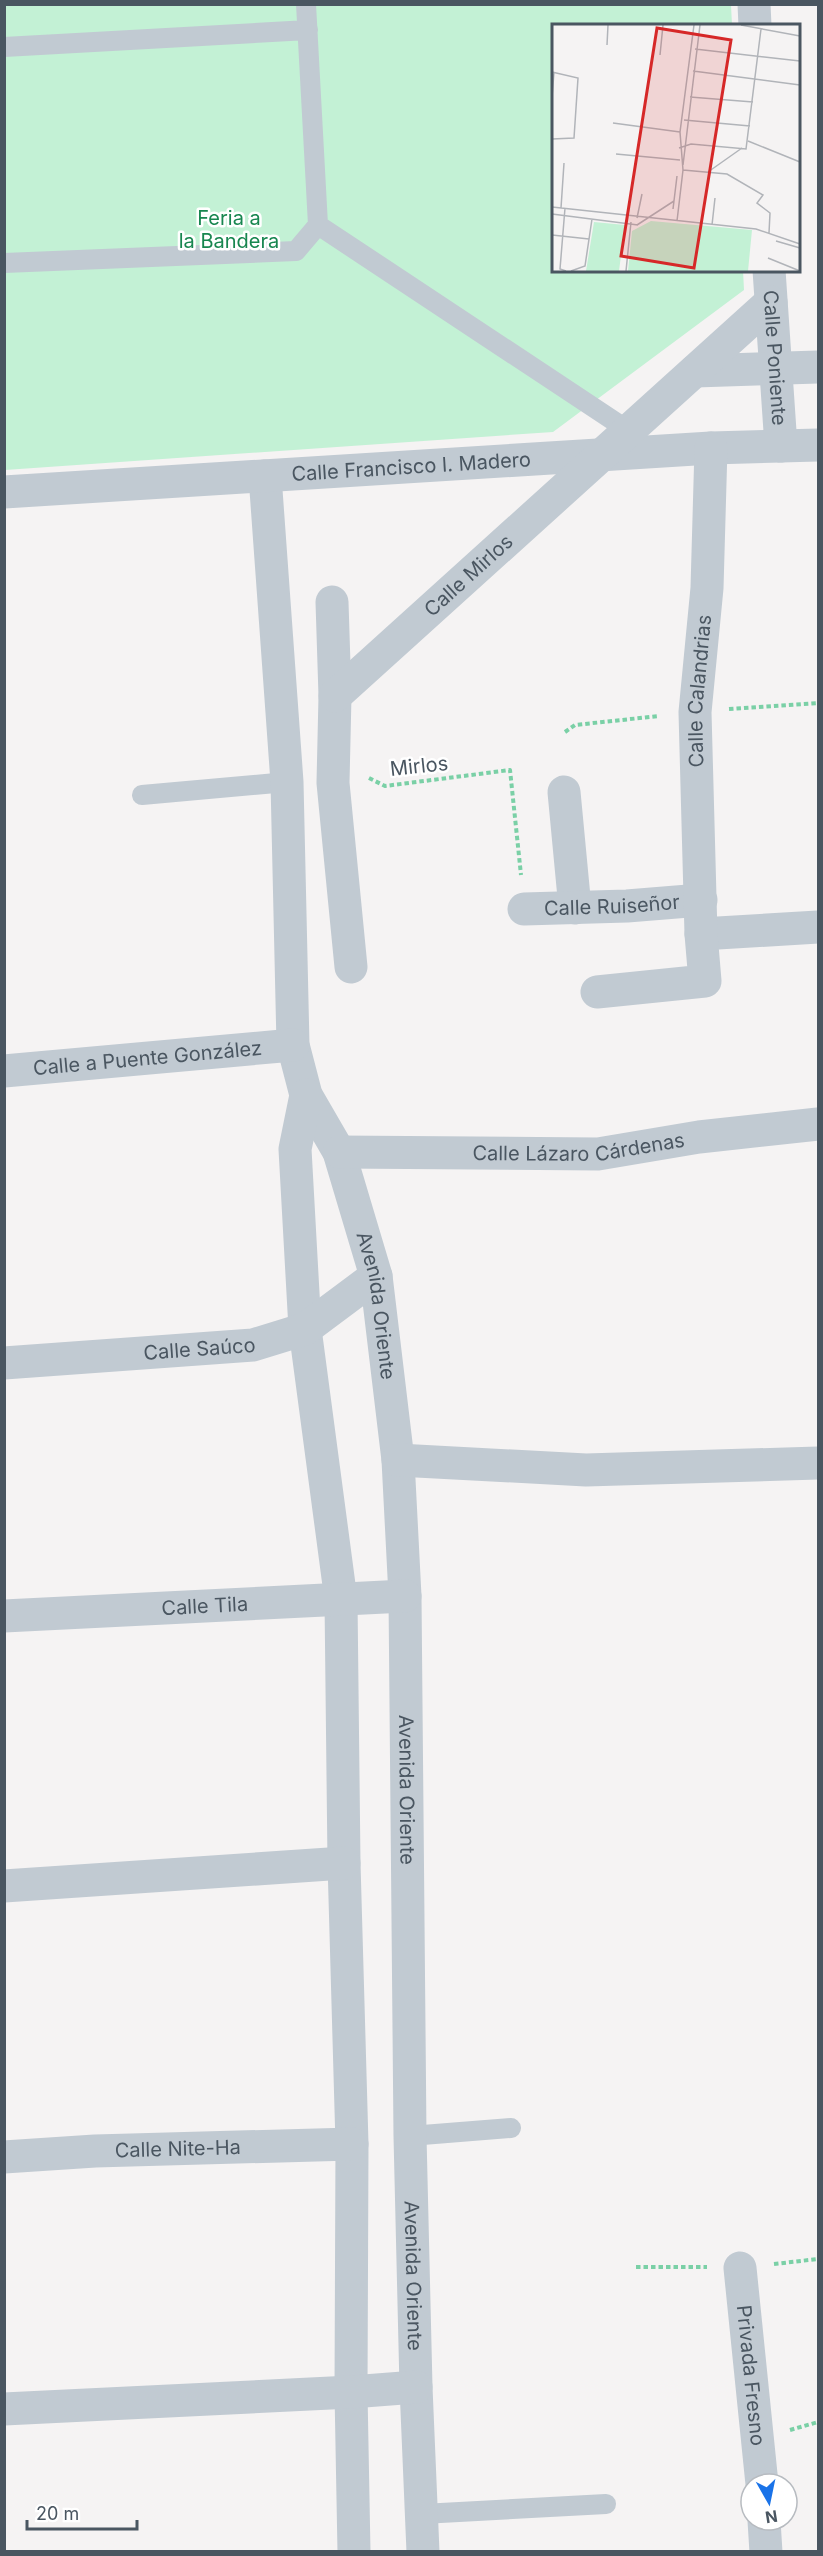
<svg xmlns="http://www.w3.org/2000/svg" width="823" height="2556" font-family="Inter,sans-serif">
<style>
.green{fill:#c3f1d5}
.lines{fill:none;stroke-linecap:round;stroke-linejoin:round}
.path{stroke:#7ad0a6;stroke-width:4;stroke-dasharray:4.5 3;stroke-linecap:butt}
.lane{stroke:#c1cad2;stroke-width:20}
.street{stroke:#c1cad2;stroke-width:33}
.labels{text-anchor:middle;stroke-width:5;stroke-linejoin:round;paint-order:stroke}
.park-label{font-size:20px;fill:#17864f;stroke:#fff}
.street-label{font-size:20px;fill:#4a5661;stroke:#fff}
.inset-road{fill:none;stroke:#b1b4b9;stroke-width:1.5}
.view{fill:#d62828;fill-opacity:0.15;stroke:#d62828;stroke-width:3}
.inset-edge{fill:none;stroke:#4a5661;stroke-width:3}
</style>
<rect width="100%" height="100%" fill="#f5f3f3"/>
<path class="green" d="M5,5H731L732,25L553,26V270H743L744,290L553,432L5,470Z"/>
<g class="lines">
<path class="path" d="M729,709L818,703
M565,732L575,725L659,716
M369,778L385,786L510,770L521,875
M774,2264L818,2259
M636,2267H707
M790,2430L818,2422"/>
<path class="lane" d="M4,47L308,30
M318,225L629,431
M4,263L296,251L318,225L306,4
M142,795L287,782
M410,2136L511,2128
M422,2514L606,2504"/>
<g class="street">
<path d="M754,4L755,26"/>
<path id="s1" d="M769,270L781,446"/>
<path d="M695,371L818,367"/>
<path id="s2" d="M265,476L287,782L293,1045L306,1095L339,1152L376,1276L398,1460L405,1596L410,2136L416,2387L423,2552"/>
<path id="s3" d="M4,492L711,448L818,445"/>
<path d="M332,602L335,696L333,783L351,967"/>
<path id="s4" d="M335,696L771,302"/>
<path d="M564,792L575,908"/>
<path id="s5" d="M524,909L627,906L701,900"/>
<path d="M701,934L818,927"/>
<path id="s6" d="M597,992L705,981L701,934L695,712L707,588L711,448"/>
<path id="s7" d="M4,1071L293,1045"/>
<path d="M306,1095L295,1149L305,1329L341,1600L344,1863L352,2144L351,2392L354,2552"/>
<path id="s8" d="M339,1152L598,1154L699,1137L818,1124"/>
<path id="s9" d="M4,1363L253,1345L305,1329L376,1276"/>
<path d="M398,1460L586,1470L818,1463"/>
<path id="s10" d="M4,1616L405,1596"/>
<path d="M4,1886L344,1863"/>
<path id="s11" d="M4,2157L95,2151L352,2144"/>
<path id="s12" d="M740,2268L762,2484"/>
<path d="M4,2409L351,2392L416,2387"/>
<path d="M764,2520L766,2552"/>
</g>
</g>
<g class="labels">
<g class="park-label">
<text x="229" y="225">Feria a<tspan x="229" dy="23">la Bandera</tspan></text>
</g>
<g class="street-label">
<text dy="7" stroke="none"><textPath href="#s1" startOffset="88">Calle Poniente</textPath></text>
<text dy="7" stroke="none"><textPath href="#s3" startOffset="408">Calle Francisco I. Madero</textPath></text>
<text dy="7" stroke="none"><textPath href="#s4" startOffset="180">Calle Mirlos</textPath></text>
<text dy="7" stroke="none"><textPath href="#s6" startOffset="399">Calle Calandrias</textPath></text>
<text transform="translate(419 766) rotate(-6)" y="7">Mirlos</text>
<text dy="7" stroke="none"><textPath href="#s5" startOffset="88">Calle Ruiseñor</textPath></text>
<text dy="7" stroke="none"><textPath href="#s7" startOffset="144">Calle a Puente González</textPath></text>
<text dy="7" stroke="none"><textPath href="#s8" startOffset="240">Calle Lázaro Cárdenas</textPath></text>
<text dy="7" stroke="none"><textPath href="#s2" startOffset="846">Avenida Oriente</textPath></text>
<text dy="7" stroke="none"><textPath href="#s9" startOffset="196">Calle Saúco</textPath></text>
<text dy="7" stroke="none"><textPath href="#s10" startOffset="201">Calle Tila</textPath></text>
<text dy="7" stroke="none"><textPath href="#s2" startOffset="1332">Avenida Oriente</textPath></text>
<text dy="7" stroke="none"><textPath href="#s11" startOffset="174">Calle Nite-Ha</textPath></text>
<text dy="7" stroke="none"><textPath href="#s2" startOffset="1818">Avenida Oriente</textPath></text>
<text dy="7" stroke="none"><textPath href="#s12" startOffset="108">Privada Fresno</textPath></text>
</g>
</g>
<g transform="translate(552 24)">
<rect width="248" height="248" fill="#f5f3f3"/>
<path d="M99,197L200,206L196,247H76L80,207ZM42,198L73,201L67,247H34Z" fill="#c3f1d5"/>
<path class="inset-road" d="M189,1L248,12M55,21L56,1M143,25L248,37M108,31L111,1M141,47L248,61M0,48L26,54L22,114L0,115M0,73L2,48M138,73L201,78M132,96L198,102M61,99L128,108M196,117L248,138M127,124L139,120L194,125L209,5M64,130L128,136M131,141L148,1M131,146L175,150L211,171L205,179L218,189L217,209M156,148L190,124M0,183L204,205L248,220M9,184L12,139M13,184L8,245L14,247M121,185L125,152M0,190L86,201M85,194L90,170M125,197L131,146L128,108L142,1M85,201L122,177M160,201L163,174M0,211L37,215M224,217L248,224M216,234L248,247M19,247L33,242L40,195M74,247L79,198"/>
<path class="view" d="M105,4L179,16L142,244L69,232Z"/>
<rect width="248" height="248" class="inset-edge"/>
</g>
<rect width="823" height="2556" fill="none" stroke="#4a5661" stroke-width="12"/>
<g transform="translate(769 2502) rotate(171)"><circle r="28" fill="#ffffff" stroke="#b7bbc0" stroke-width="1.5"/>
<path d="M0-4.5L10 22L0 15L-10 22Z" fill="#1a73e8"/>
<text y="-9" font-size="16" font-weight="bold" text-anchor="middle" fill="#4a5661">N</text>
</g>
<path d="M27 2520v9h110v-9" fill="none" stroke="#4a5661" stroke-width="3"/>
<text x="36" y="2520" font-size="18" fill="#4a5661" stroke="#ffffff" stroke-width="4.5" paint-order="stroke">20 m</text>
</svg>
